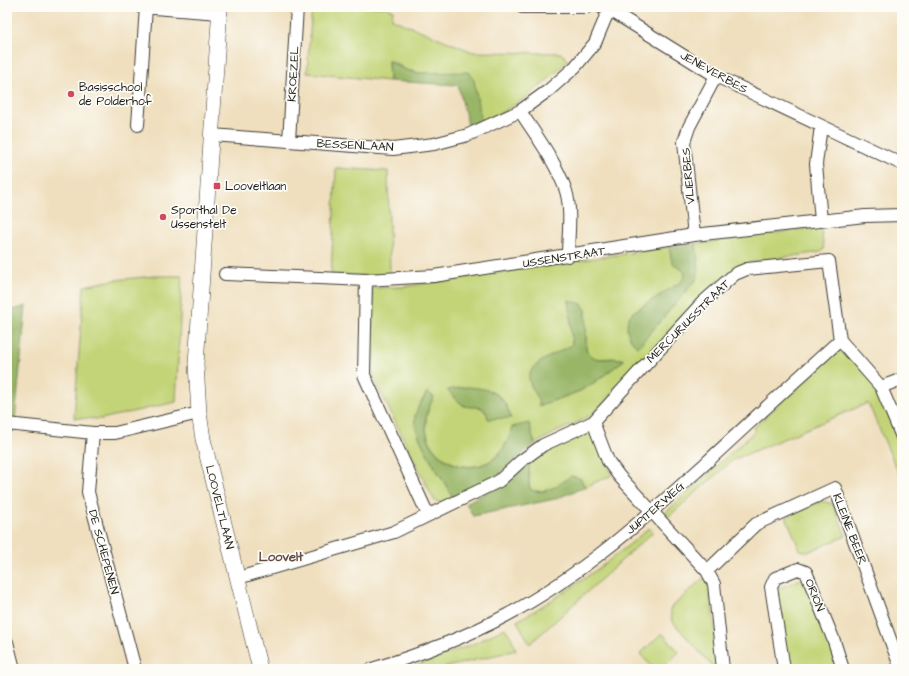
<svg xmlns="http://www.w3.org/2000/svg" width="909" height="676" font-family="'Architects Daughter',sans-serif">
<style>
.green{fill:#c2d477;stroke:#6f784a;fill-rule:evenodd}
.forest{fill:#99b668;stroke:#5a6942}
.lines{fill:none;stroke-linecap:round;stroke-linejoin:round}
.minor-casing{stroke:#3c3934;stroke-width:14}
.tertiary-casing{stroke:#3c3934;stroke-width:16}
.minor{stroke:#fff;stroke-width:12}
.tertiary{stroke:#fff;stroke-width:15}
.poi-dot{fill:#d1495b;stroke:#fdfcf7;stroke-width:1.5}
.labels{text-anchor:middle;stroke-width:3.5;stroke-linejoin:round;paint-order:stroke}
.street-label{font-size:12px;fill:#1c1c1c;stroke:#fdfcf7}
.poi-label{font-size:12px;fill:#1c1c1c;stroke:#fdfcf7;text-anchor:start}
.neighbourhood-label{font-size:13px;font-weight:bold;fill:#654c47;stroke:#fdfcf7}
</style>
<rect width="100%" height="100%" fill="#fdfcf7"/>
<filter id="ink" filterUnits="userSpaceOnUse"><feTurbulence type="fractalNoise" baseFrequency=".025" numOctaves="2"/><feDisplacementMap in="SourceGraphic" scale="8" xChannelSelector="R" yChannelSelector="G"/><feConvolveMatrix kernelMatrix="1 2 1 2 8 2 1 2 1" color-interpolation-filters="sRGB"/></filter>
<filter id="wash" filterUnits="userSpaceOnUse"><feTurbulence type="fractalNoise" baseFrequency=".012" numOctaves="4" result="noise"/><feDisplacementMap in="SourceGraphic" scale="16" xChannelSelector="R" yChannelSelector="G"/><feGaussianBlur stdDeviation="0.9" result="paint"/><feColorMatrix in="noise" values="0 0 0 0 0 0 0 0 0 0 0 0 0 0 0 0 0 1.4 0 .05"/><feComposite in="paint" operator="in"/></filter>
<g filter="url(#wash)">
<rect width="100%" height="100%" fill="#efdfbe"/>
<path class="green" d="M312,7H385L393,10L392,19L473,52L561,53L568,60C548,82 510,113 481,121L476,98L471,89L425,74L406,70L392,61H388L389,81L307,73Z
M336,168L388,171L390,276L331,275Z
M817,227L821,229L824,249L821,252L751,262L733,268L600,407L585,419L556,432L535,444L534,440L512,427C495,501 398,459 434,397L427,392C423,400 416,408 415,417C411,433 444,481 453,497L439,503L434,500L376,383L373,372L372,291L373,288L402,287L669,247C670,253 671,261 676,266C682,271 691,271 681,282L633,312L629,317L638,346L696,280L699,270L696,244ZM569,300L586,310V349C593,366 610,354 624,360L595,382L580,391L539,406V399L530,384L558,353L573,345ZM447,390H487L503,399L487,414L480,407L464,406Z
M154,276H182L176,402L101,419L74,418L84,286L115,280Z
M842,348L870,378L884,402L902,452V481L868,403L733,460L668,517L665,513L755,431L753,428Z
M593,429L612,475L585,487L580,478C567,482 543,495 531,490L529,485V461L549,446Z
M822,501L833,504L846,536L808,552L800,550L786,517Z
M649,528L653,532L530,644L517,621C564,594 608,564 649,528Z
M804,578L839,669H786L775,590Z
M702,579H708L720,664L712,666L672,621L670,609Z
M505,628L511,637L516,650L439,669H408L473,644Z
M662,633L679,652L662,669H654L640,654Z"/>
<path class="forest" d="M388,61L406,70L416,73L469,72L474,80L481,121L468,125L458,85L389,81Z
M696,244L699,270L696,280L638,347C626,338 623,323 633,312L681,282C691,271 679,269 672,262L669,247Z
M569,300L582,304L586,310V349C593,366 610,355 624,360L595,382L580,391L539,406C538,393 531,389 529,380C526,364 560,352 572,345Z
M26,306L15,420H7V312Z
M466,387C490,388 504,393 511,418L488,419C485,400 474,411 464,405C458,402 452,395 447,390Z
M427,392L434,397C397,459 495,502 512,427L529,423L535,444L494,478L453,497C444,481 411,433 415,417C417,408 423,400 427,392Z
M529,461V485L531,490C545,496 560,484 571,476L580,478L585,487L555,499L473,516L466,503L511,479Z"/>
</g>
<g filter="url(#ink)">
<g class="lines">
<g class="minor-casing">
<path id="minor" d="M141,7L219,13
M522,7H587
M601,7L610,10L716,76L902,164
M520,111C537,137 556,162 566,191C572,211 568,236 568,256
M138,125L146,7
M821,126L816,164L821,221
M212,135L393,149L434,144L468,135L520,111L549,90L575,67L595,43L610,7
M289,141L297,7
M694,235L684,142L689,127L716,76
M225,274L366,280L434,276L694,235L865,216L902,215
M366,280L364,375L428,515
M840,340L881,387L902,437
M881,387L902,379
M593,422L608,461L619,476L707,571L714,584L723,669
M7,424L93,433H115L199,413
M93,433L88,492L135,669
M707,571L756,524L835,488L901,669
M238,578L394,532L499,481L521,461L543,445L593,422L702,303L735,274L747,269L829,261L840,340
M7,642L14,669
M372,669C419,655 464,638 507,615C581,576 644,519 706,463C750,422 795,381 840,340
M784,669L771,587L775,578L798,569L806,572L834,641L843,669"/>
</g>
<g class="tertiary-casing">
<path id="tertiary" d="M220,7L196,364L199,413L203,439L260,669"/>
</g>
<use href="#minor" class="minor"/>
<use href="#tertiary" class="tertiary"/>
</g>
</g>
<g class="poi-dot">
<circle cx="71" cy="94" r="4"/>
<rect x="213" y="182" width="8" height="8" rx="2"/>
<circle cx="163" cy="217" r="4"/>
</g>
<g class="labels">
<g class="street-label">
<text transform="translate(714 72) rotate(29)" y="4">JENEVERBES</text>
<text transform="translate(293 74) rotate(-87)" y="4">KROEZEL</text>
<text transform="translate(355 145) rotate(3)" y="4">BESSENLAAN</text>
<text transform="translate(688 176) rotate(-95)" y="4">VLIERBES</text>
<text transform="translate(564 257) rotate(-9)" y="4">USSENSTRAAT</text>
<text transform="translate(688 321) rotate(-45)" y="4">MERCURIUSSTRAAT</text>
<text transform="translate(220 507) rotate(76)" y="4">LOOVELTLAAN</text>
<text transform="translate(655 508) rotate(-41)" y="4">JUPITERWEG</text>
<text transform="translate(850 529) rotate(69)" y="4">KLEINE BEER</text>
<text transform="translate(104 552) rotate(75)" y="4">DE SCHEPENEN</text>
<text transform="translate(815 595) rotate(68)" y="4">ORION</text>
</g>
<g class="poi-label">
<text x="79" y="91">Basisschool<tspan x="79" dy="14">de Polderhof</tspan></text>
<text x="225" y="190">Looveltlaan</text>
<text x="171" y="214">Sporthal De<tspan x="171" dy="14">Ussenstelt</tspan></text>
</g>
<g class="neighbourhood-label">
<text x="281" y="561">Loovelt</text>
</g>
</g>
<rect width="909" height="676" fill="none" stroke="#fdfcf7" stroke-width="24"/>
</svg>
